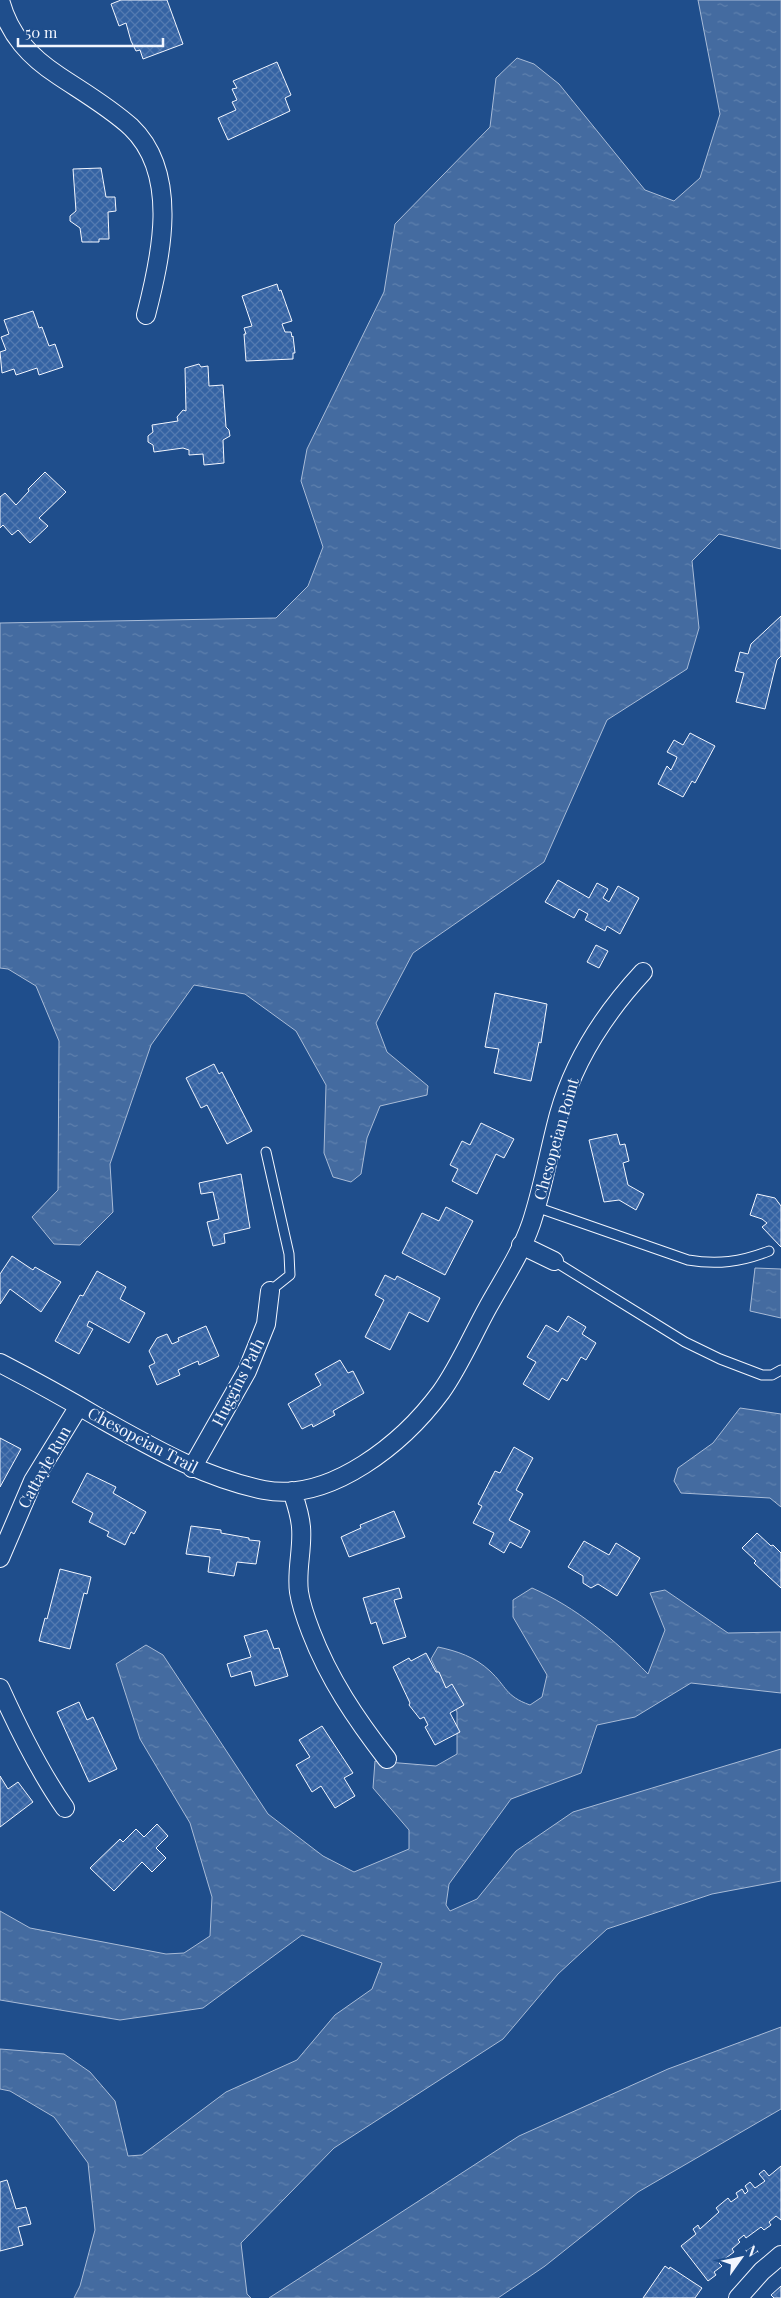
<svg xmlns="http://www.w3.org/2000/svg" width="781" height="2298" font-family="'Playfair Display',serif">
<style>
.water{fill:url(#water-ripples);stroke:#a8bbd7}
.building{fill:url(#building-cross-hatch);stroke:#f2f6ff}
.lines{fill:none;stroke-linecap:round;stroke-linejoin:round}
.lane-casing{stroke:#f2f6ff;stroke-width:11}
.street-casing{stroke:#f2f6ff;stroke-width:20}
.lane{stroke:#1f4e8c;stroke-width:9}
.street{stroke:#1f4e8c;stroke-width:18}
.labels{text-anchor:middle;stroke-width:4;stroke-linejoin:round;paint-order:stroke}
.street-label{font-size:16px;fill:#f2f6ff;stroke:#1f4e8c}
</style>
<defs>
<pattern id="water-ripples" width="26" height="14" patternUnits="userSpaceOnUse" patternTransform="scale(1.25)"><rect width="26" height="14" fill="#446ba0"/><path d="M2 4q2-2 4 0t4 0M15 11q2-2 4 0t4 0" fill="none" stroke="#5f81ae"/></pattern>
<pattern id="building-cross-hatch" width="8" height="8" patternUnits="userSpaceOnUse" patternTransform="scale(1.25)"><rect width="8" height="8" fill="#3563a3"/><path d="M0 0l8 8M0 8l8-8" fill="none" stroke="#537ab1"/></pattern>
</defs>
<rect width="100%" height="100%" fill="#1f4e8c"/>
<path class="water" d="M698,0H781V549L719,534L692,561L699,628L687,669L607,720L544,862L413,953L376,1023L387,1052L428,1086L427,1095L380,1106L367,1138L361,1174L351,1182L333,1177L324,1153L326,1085L296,1031L245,994L194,985L151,1045L110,1164L113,1212L80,1245L54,1244L32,1217L58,1190L59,1041L36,986L8,969L0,968V623L276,618L308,586L323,547L301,481L307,449L384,292L395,224L490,127L496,78L517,58L534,64L559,84L645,190L674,201L700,178L720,114Z
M755,1268L781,1269V1318L750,1311Z
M740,1408L781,1414V1507L770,1498L681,1493L674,1481L678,1468L713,1443Z
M532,1588C576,1607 615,1640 648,1674L665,1630L650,1593L665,1590L728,1633L781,1632V1693L691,1683L635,1717L597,1725L581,1773L511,1799L449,1884L446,1905L450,1911L477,1899L516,1851L573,1812L781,1749V1881L712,1894L607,1929L558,1974L503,2039L334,2148L241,2243L247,2294L251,2298H74L80,2286L95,2230L88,2163L54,2117L10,2091L0,2089V2049L64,2054L90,2072L115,2101L128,2156L142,2155L226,2092L297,2060L335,2015L372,1989L382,1963L302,1935L203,2008L120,2020L0,2000V1911L30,1928L166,1954L184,1953L210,1936L212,1897L190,1823L140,1739L116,1664L146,1645L163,1655L268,1814L323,1856L354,1872L409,1849V1830L373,1788L375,1761L436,1766L457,1754V1712L431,1659L438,1647C457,1651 475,1657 490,1671C507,1687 505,1696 530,1705L542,1697L547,1675L513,1617V1600Z
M781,2027V2109L638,2192L545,2266L498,2298H269L519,2136L668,2069Z"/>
<path class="building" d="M121,0H167L183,44L143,59L140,50L136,51L131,41L126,23L119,26L111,4Z
M277,62L291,95L285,98L290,111L228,140L218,118L236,110L232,102L237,100L232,89L237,88L233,81Z
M101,168L106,197H115L116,211L108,212L109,239H99V242H82L80,228L70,221V216L76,211L73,169Z
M277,284L279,291L281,290L292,321L282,324L285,332H291L292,337L293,336L295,353H293V359L246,361L244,334H246L244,328L252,326L242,296Z
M33,311L39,328L42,327L49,346L55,344L63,367L39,375L37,368L16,375L14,369L2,373L0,352L6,350L1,337L9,334L4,320Z
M199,364L201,367L208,366L209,386L223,385L226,427L229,430L230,436L223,440L224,463L204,465L203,454L189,455V450L183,448L154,452L153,445L148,442V436L153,432L152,425L178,421L177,417L183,410L186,411L185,368Z
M45,472L66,492L39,518L48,526L30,543L18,530L12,535L3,525L0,528V497L5,493L16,505L29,491L28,489Z
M781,616V656L777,660L765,709L736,702L744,673L735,671L740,652L748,654L751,644Z
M690,733L715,746L695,783L692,781L683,797L658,784L667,766L671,770L676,760L677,757L667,752L674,740L683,745Z
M558,880L589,898L597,883L608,889L603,898L609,902L618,886L639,898L620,934L607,926L605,931L585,920L588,914L579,909L574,918L545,902Z
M596,945L608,951L599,968L587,962Z
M495,993L547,1004L541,1043L539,1042L531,1081L494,1073L499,1049L485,1047Z
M214,1064L219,1074L222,1072L252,1131L227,1144L207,1105L201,1108L186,1078Z
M481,1123L514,1139L504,1158L496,1154L477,1194L452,1181L458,1169L450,1165L462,1141L470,1145Z
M617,1134L620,1145L625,1144L629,1161L623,1163L628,1185L644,1194L636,1210L619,1200L604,1202L589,1140Z
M241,1174L250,1228L224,1234L225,1243L213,1246L207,1222L219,1219L213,1192L201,1194L199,1183Z
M757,1194L775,1198L781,1206V1247L762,1227L767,1223L762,1219L750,1215Z
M446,1207L473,1221L445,1275L402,1253L422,1213L439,1221Z
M12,1256L33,1270L35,1267L61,1282L41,1312L10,1289L0,1304V1274Z
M97,1271L126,1287L120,1299L145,1313L129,1343L89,1321L87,1326L93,1329L79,1354L55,1341L80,1295L83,1296Z
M385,1275L395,1280L397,1276L440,1298L428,1322L409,1312L390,1350L365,1337L384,1300L375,1295Z
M568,1316L586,1327L582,1334L596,1343L586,1360L581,1357L567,1381L562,1378L549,1400L523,1384L536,1362L527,1357L546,1325L558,1332Z
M206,1326L219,1356L199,1365L198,1361L178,1370L180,1375L157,1385L149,1366L155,1363L149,1351L157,1338L167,1334L172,1344L179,1341L178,1338Z
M340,1360L348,1373L353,1371L364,1393L333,1411L335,1415L313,1427L312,1424L302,1429L288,1404L321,1385L315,1374Z
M0,1438L21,1449L0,1487Z
M514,1447L533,1458L516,1490L523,1494L509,1520L530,1531L521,1548L510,1542L504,1553L489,1544L494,1533L473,1523L482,1506L478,1504L495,1471L500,1473Z
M87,1473L116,1487L113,1493L146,1512L134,1534L131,1532L125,1545L107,1536L109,1532L89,1522L93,1513L72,1502Z
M394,1511L405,1537L349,1557L341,1537L361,1528L360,1525Z
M191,1526L221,1530V1533L249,1538V1540L260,1541L256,1564L237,1562L234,1576L208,1572L210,1557L186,1554Z
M757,1533L771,1546L773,1545L781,1553V1588L754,1563L756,1561L742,1548Z
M584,1541L609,1555L616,1543L640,1558L617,1596L598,1584L591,1588L583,1583V1576L568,1567Z
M60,1569L91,1577L87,1594L84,1593L70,1649L39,1641L45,1618L47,1619Z
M399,1588L402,1598L394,1600L406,1637L383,1644L376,1622L371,1624L363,1598Z
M267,1630L274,1649L279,1648L288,1676L255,1686L251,1671L231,1677L227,1664L251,1657L244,1636Z
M426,1653L436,1672H439L446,1688L452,1684L464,1705L450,1713L460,1732L435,1745L425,1727L428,1725L424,1717L420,1719L409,1705L410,1703L393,1667L409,1658L411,1661Z
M79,1702L87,1720L93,1717L117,1769L89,1782L57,1712Z
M322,1726L353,1773L344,1778L355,1796L335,1808L321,1786L312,1792L296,1765L310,1757L299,1740Z
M0,1776L8,1789L18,1782L33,1802L0,1827Z
M157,1824L168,1836L156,1848L166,1858L152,1872L142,1862L114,1891L90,1868L120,1839L123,1842L136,1829L144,1837Z
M781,2166V2220L776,2216L769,2222L771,2225L764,2230L761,2227L746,2238L744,2235L738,2240L740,2242L732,2249L734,2252L719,2263L722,2266L714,2272L716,2275L708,2281L681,2246L696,2234L693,2229L698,2225L700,2229L719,2212L716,2208L728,2198L731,2202L738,2197L736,2193L742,2189L745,2194L748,2191L745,2186L750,2182L755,2188L765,2181L759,2174L764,2170L769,2176Z
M7,2180L16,2209L26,2207L31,2224L18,2227L23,2245L0,2251V2182Z
M665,2266L669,2269L670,2267L702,2288L695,2298H643Z
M781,2286V2298H774L771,2295Z"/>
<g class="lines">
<g class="lane-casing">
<path id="lane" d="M266,1152L289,1254L290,1275L270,1291
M536,1207L688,1260C717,1265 741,1262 769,1251
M554,1261L685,1342L720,1359L762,1375H772L781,1370"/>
</g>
<g class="street-casing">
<path id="street" d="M0,0C9,35 30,57 59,76C83,92 109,107 131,127C180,174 161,257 146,315
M521,1245L554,1261
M0,1363C35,1381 69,1400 103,1420C155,1449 205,1478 264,1490C331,1503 404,1442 441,1392C459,1367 473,1334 488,1307C503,1280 521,1253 531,1224C543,1188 549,1151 559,1114C574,1061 605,1013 643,972
M192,1468L247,1371L266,1324L270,1291
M292,1491C296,1503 300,1514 301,1527C303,1549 296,1570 299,1592C301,1605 306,1619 311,1632C329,1679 356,1719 387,1759
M0,1558L33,1481L79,1406
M0,1688C19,1730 39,1771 65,1808
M738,2298L762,2271L781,2255"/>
</g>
<use href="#lane" class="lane"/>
<use href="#street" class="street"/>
</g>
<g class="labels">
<g class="street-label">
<text transform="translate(556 1139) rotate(-74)" y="6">Chesopeian Point</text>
<text transform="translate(238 1382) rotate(-63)" y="6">Huggins Path</text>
<text transform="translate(143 1440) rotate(28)" y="6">Chesopeian Trail</text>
<text transform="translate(44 1467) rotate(-61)" y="6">Cattayle Run</text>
</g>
</g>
<g transform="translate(741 2258) rotate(57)" stroke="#1f4e8c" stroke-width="4" paint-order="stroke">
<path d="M0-4L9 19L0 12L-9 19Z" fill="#f2f6ff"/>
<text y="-8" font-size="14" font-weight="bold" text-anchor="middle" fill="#f2f6ff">N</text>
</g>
<path d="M18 38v8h145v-8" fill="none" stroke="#f2f6ff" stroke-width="2.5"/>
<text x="25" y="38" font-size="15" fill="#f2f6ff" stroke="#1f4e8c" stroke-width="4" paint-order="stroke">50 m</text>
</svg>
